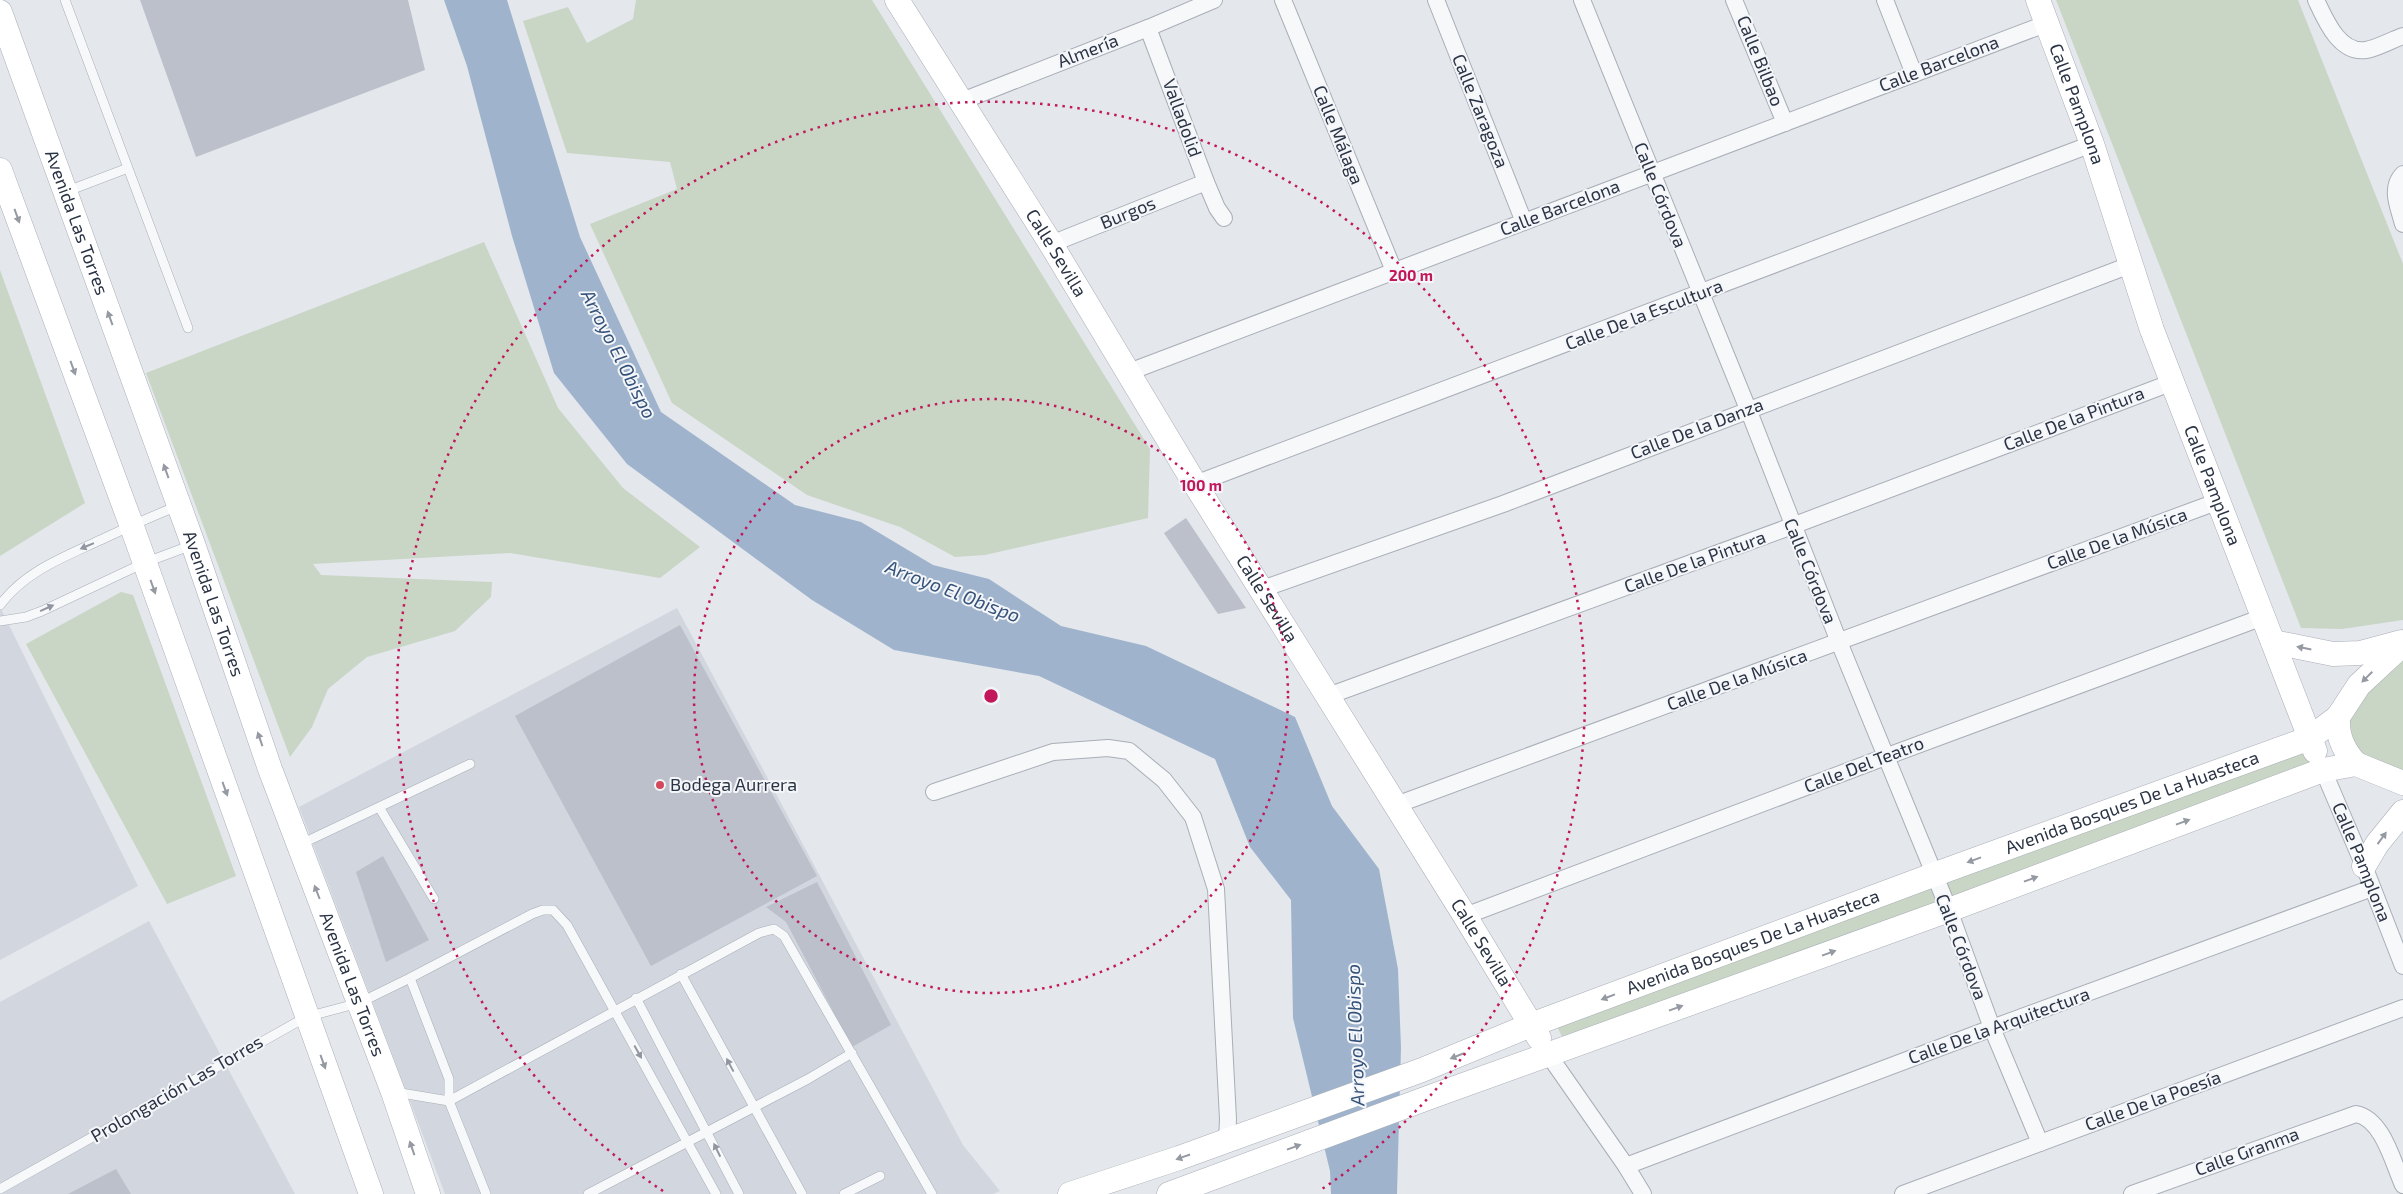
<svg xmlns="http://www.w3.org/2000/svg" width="2403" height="1194" font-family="'Exo 2',sans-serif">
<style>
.built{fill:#d2d6de}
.green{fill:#c9d6c5}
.water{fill:#9fb4cc}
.building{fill:#bbc0ca}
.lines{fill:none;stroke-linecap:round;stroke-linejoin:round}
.lane-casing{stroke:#a9aeb7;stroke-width:10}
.street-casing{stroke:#a9aeb7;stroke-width:18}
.secondary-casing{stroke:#a9aeb7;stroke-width:25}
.lane{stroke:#f7f8fa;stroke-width:9}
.street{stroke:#f7f8fa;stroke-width:16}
.secondary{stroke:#fff;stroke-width:24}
.oneway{fill:#959aa2}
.oneway2{fill:#9196a0}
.ring{fill:none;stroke:#c2185b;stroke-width:2.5;stroke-dasharray:2.5 5}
.poi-dot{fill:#d1495b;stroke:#f4f6f9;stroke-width:2}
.labels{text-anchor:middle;stroke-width:4;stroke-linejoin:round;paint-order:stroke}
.street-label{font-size:18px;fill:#2b3445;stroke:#f4f6f9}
.poi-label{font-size:18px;fill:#2b3445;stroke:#f4f6f9;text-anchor:start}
.water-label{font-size:19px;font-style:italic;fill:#34527a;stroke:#f4f6f9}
.centre{fill:#c2185b;stroke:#f4f6f9;stroke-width:2.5}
.ring-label{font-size:15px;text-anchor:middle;font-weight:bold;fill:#c2185b;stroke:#f4f6f9;stroke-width:4;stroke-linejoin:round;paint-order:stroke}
</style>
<rect width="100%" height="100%" fill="#e4e7ec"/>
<path class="built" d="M0,607L138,886L0,960Z
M677,608L963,1145L1000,1191L993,1194H445L299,807Z
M149,921L295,1194H0V1002Z"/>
<path class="green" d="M636,0H872L1150,449L1148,518L985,555L955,557L900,527L807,495L672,403L590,224L677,189L670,162L567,153L523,21L568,7L587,43L633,19Z
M2056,0H2298L2403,264V620L2342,629L2301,628Z
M484,242L558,408L623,488L700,547L660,578L510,553L313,564L321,575L492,582L491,597L455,631L367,657L328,689L312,727L290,757L146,373Z
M0,270L85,503L0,556Z
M121,592L133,595L236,876L167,904L26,644Z
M2403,653V782L2363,767L2339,731L2369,687Z
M2307,739L2325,781L1572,1057L1547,1006Z"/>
<path class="water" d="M444,0H507L580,237L661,412L795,505L861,522L933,565L989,579L1061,626L1146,646L1295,717L1332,806L1379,869L1398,969L1401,1048L1397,1194H1331L1330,1171L1293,1018L1291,900L1250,847L1215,759L1039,676L894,650L812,600L627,464L554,373L512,236L467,66Z"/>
<path class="building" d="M140,0H408L425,70L196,157Z
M1186,518L1246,608L1218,614L1164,533Z
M680,625L817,876L651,966L515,716Z
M383,856L429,940L386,962L356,872Z
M817,882L891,1025L852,1047L786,922L766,907Z
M116,1169L131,1194H68Z"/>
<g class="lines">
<g class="lane-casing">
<path id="lane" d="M128,168L188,328
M65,192L128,168L65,0
M0,605C24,573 59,559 94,543C122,530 149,517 178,506
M0,621L26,617L42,611L144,563L192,545
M379,807L434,899
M301,844L470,764
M681,974L802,1194
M410,978L449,1079V1101L486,1194
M636,998L739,1194
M395,1092L449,1101L759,933L774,929L784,936L932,1194
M0,1189L306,1017L359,1003L410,978L532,914L543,910H553L567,925L716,1194
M588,1194L808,1079L852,1053
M844,1194L880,1176"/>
</g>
<g class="street-casing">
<g id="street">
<path d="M1283,0L1394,271"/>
<path d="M1436,0L1524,222"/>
<path d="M1582,0L1748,409L1839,642L1949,910L1992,1028L2040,1143"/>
<path d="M1734,0L1785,123"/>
<path d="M1885,0L1914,74"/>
<path d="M2316,0C2325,19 2339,54 2366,50C2378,48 2391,40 2403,36"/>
<path d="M1148,28L1206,182L1217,208L1224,218"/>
<path d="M962,101L1148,28L1214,0"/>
<path d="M2403,174C2389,188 2399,208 2403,224"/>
<path d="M1051,244L1206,182"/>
<path d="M1129,372L2048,23"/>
<path d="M1195,484L2092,144"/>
<path d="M1262,589L1503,504L2130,265"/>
<path d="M1328,696L1792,526L2173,382"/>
<path id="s1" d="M2323,770L2364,866L2403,966"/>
<path d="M934,792L1053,752L1108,748L1129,751L1164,780L1193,817L1216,889L1228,1119L1227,1141"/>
<path d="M1396,805L2219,501"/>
<path d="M1465,916L1885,757L2263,617"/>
<path d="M1548,1054L1626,1166L1643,1194"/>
<path d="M1626,1166L1992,1028L2372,888"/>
<path d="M1903,1194L2403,1008"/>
<path d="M2132,1194L2356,1114C2383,1119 2393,1163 2403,1185"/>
</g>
</g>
<g class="secondary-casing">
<g id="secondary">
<path id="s2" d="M897,0L1051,244L1195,484L1465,916L1539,1038"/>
<path id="s3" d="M2038,0L2092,144L2152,330L2315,751"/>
<path id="s4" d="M0,12L193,544L270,769L393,1092L428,1194"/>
<path d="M0,170L131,524L371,1194"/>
<path d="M2273,642L2333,654L2360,653L2401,642"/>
<path d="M2338,717C2337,736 2343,750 2356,764"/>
<path d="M2364,866L2377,844L2403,812"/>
<path id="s5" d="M1070,1194L1179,1158L1422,1070L1531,1025L1933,875L2310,738L2338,717L2359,685L2403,644"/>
<path d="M1169,1194L1433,1096L1949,910L2323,770L2356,764L2403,783"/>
</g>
</g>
<use href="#lane" class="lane"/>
<use href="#street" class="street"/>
<use href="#secondary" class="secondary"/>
</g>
<defs><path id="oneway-solid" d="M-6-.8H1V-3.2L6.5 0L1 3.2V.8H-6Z" transform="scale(1.25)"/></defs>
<g class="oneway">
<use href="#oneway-solid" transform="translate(17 216) rotate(70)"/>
<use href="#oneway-solid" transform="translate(110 318) rotate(-110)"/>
<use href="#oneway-solid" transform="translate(73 368) rotate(70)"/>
<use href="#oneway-solid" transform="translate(166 471) rotate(-110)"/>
<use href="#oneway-solid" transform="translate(153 587) rotate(70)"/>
<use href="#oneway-solid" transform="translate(2304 648) rotate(-169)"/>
<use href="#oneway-solid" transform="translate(2367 677) rotate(135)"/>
<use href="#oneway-solid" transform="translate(260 739) rotate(-109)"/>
<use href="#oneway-solid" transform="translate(225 789) rotate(70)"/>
<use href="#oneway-solid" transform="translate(2183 822) rotate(-20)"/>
<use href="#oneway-solid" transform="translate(2382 838) rotate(-54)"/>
<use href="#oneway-solid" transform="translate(1974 860) rotate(160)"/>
<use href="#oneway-solid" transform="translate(2031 879) rotate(-20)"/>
<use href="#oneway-solid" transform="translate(317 892) rotate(-111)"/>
<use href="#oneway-solid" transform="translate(1829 953) rotate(-20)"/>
<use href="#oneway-solid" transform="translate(1608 997) rotate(159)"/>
<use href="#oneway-solid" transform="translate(1676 1008) rotate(-20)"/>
<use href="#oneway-solid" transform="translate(1457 1056) rotate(158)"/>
<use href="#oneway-solid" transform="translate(323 1062) rotate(70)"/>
<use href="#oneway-solid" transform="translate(1294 1147) rotate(-20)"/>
<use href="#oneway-solid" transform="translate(412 1148) rotate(-109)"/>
<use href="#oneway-solid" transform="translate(1183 1157) rotate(161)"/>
</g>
<g class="oneway2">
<use href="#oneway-solid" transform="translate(87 546) rotate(157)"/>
<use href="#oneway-solid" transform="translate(47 608) rotate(-24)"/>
<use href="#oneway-solid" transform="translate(638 1052) rotate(61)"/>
<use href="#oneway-solid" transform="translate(730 1065) rotate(-118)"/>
<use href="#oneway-solid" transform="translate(717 1150) rotate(-116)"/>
</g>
<g class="ring">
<circle cx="991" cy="696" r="297"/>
<path d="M663 1191A594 594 0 1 1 1319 1191"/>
</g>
<circle class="poi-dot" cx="660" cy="785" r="5"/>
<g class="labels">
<g class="street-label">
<text transform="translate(1088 51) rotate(-21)" y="6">Almería</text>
<text transform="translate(1760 61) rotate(68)" y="6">Calle Bilbao</text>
<text transform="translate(1939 64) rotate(-21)" y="6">Calle Barcelona</text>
<text dy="6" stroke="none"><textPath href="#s3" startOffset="111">Calle Pamplona</textPath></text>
<text transform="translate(1480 111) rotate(68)" y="6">Calle Zaragoza</text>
<text transform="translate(1182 118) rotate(70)" y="6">Valladolid</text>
<text transform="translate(1338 135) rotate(68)" y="6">Calle Málaga</text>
<text transform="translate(1660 195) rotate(68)" y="6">Calle Córdova</text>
<text transform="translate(1560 208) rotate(-21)" y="6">Calle Barcelona</text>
<text transform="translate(1128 213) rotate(-22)" y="6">Burgos</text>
<text dy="6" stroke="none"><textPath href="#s4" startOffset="224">Avenida Las Torres</textPath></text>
<text dy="6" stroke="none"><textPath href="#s2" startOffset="299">Calle Sevilla</textPath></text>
<text transform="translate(1644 315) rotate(-21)" y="6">Calle De la Escultura</text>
<text transform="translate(2074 419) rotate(-21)" y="6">Calle De la Pintura</text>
<text transform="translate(1697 429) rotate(-21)" y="6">Calle De la Danza</text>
<text dy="6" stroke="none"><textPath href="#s3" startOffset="516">Calle Pamplona</textPath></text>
<text transform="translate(2117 539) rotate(-20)" y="6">Calle De la Música</text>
<text transform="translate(1695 562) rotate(-20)" y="6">Calle De la Pintura</text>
<text transform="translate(1810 571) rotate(68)" y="6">Calle Córdova</text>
<text dy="6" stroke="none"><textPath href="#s2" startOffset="704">Calle Sevilla</textPath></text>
<text dy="6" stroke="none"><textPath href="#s4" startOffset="629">Avenida Las Torres</textPath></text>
<text transform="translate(1737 680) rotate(-20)" y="6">Calle De la Música</text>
<text transform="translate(1864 765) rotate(-21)" y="6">Calle Del Teatro</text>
<text dy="6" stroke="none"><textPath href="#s5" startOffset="1132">Avenida Bosques De La Huasteca</textPath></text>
<text dy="6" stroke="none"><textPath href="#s1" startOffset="100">Calle Pamplona</textPath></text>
<text dy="6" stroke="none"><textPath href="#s2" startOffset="1109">Calle Sevilla</textPath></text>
<text dy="6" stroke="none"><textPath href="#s5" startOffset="728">Avenida Bosques De La Huasteca</textPath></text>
<text transform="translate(1961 947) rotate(69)" y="6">Calle Córdova</text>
<text dy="6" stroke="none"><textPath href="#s4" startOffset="1034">Avenida Las Torres</textPath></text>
<text transform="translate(1999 1026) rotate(-20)" y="6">Calle De la Arquitectura</text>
<text transform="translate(177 1089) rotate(-30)" y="6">Prolongación Las Torres</text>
<text transform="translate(2153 1101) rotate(-20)" y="6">Calle De la Poesía</text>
<text transform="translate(2247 1152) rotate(-20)" y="6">Calle Granma</text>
</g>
<g class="poi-label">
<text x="670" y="791">Bodega Aurrera</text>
</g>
<g class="water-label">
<text transform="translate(619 354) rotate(63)" y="7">Arroyo El Obispo</text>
<text transform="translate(953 591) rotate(21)" y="7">Arroyo El Obispo</text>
<text transform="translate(1355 1035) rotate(-92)" y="7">Arroyo El Obispo</text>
</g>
</g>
<circle cx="991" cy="696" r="8" class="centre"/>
<g class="ring-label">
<text x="1411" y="281">200 m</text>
<text x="1201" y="491">100 m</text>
</g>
</svg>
